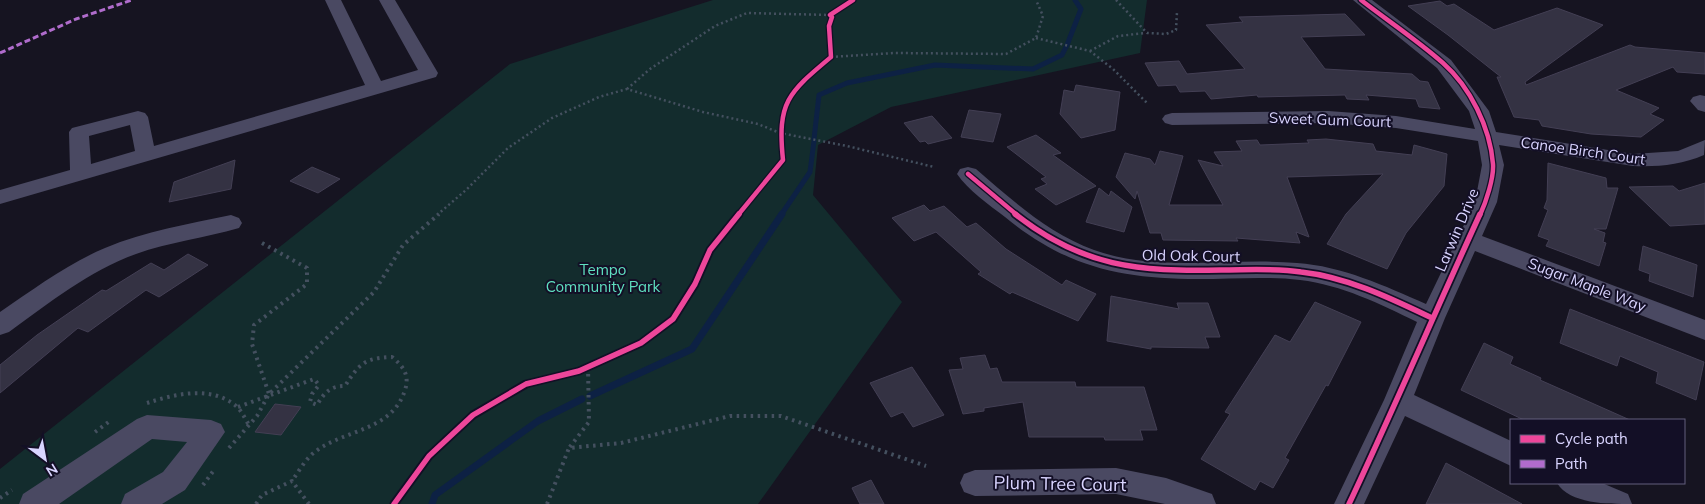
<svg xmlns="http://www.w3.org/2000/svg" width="1705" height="504" font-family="Mulish,sans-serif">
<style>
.green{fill:#132c2d}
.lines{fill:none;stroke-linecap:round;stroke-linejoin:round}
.stream-far1{stroke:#0d2144;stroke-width:5}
.stream{stroke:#0d2144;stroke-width:7}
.building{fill:#343243;stroke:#433f54}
.path-far1{stroke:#44505f;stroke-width:2.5;stroke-dasharray:2 3;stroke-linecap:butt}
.path{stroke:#44505f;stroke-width:4;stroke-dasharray:2.5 4.5;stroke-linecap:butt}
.minor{fill:#4a4962;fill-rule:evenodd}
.quiet{stroke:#b06ccc;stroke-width:3;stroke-dasharray:6 3;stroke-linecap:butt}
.cycleway-far1-casing{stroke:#130f26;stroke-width:7}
.cycleway-casing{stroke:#130f26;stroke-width:9}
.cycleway-far1{stroke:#ed469a;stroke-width:4.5}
.cycleway{stroke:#ed469a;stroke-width:5.5}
.labels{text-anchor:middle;stroke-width:4;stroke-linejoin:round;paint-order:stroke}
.street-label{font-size:15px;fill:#d9d4ff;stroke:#130f26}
.park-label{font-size:15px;fill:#5fe0c0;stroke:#130f26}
.near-street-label{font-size:18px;fill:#d9d4ff;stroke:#130f26}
</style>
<rect width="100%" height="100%" fill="#161421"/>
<path class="green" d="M713,0H1147L1140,53L891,107L818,145L813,195L902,302L758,504H0V469L510,64Z"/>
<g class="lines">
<path class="stream-far1" d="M1067,45L1081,9L1075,0
M814,139L819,95L847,83L935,65L1033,69L1062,55L1066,47
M781,215L810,172L814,141"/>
<path class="stream" d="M590,396L692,349L782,214
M432,504L435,495L538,421L582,399"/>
</g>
<path class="building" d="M1440,1L1447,6L1454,4L1494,30L1557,8L1603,25L1525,82L1526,85L1630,45L1635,47L1705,53V74L1677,72L1673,67L1616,90L1659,108L1650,114L1664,120L1641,137L1591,134L1542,126L1539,120L1514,117L1497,77H1501L1448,35L1408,6Z
M1345,14L1365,35L1301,37L1325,69L1412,74L1420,81L1428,82L1440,109L1419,107L1416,99L1366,95L1369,100L1347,99L1345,95L1258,97L1257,95L1211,99L1205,91L1180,92L1176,85L1158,86L1145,63L1179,61L1187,74L1245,69L1206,25L1243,22L1239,17Z
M1076,85L1120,92L1115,130L1081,138L1060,114L1064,90L1074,92Z
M969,110L1001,114L993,142L961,137Z
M932,116L952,138L928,144L925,141L920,142L904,123Z
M1036,135L1061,153L1053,155L1096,186L1056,205L1035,189L1047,184L1041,179L1046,177L1007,147Z
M1326,139L1373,144L1376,151L1412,155L1414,145L1447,154L1444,186L1406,233L1387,269L1327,244L1346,214L1383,174L1287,177L1309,237L1296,232L1300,243L1236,238L1238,241L1163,240L1161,233H1150L1137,191L1135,199L1116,177L1125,153L1150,159L1155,165L1160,151L1183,156L1169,205H1223L1198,160L1223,166L1214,152L1242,151L1236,141L1257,140L1260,145L1309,143L1307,140Z
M235,160L231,189L169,202L174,182Z
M1548,163L1606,178L1607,188H1618L1606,229H1594L1605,233L1603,242L1606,243L1599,266L1546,246L1549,240L1538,236L1548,210L1544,208L1547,200Z
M312,167L340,179L318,193L290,181Z
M1705,183V224L1670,226L1629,187L1673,186L1679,191Z
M1099,188L1109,196L1111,191L1132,207L1124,232L1086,222Z
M924,205L930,211L944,206L967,227L976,223L1006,249L1062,285L1066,280L1096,294L1078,321L1012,292L1010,294L978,274L981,272L936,232L914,241L892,218Z
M1643,246L1697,265L1693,297L1649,281L1650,274L1639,270Z
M188,254L208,265L159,297L146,290L88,332L78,328L0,393V365L37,335L102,290L106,291L151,263L164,270Z
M1111,296L1179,309L1177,303H1208L1220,337H1205L1209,348L1151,347V349L1107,341Z
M1315,302L1361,322L1328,386L1326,385L1285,458L1289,460L1273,488L1260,481L1255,490L1201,459L1230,414L1225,412L1275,335L1290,342Z
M1570,309L1704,362L1696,400L1656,383L1658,372L1620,356L1617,366L1560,343Z
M1484,343L1513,357L1510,364L1541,378L1540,380L1630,420H1524L1461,390Z
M985,355L990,369L997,368L1002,382H1075L1076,387H1144L1157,430H1140L1143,440H1105L1104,437H1029L1023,402L984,408V411L963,414L949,370L963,369L960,358Z
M912,367L944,415L913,427L903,412L891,417L870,383Z
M275,404L301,407L281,435L255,432Z
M1446,463L1522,504H1426Z
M871,480L884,504H860L852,488Z"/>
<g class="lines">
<path class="path-far1" d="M1116,0L1147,33L1166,34L1176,30L1177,12
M1036,38L1090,51L1113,69L1148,104
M1090,51L1118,36L1146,33
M831,57L894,53L1006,54L1036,38L1043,16L1036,0
M627,89L650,69L715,26L747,13L830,15
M437,215L466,190L508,148L552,118L599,97L627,89L703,112L758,124L780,133L847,146L934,167"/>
<path class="path" d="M262,243L307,268V284L254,325L252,344L269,394
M588,367L589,422L569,448L621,443L730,416H781L926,466
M147,403C175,394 211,385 236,406C242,411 245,419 249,425
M238,407L314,379L319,385L312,394L310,402L317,405C324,393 330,386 345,386C359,364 364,358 392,357C403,366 410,375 405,390C392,431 346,429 316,451C306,458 299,471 292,481
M95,432L110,421
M229,448L257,416L269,394L374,292L403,245L439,214
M203,485L214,470
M0,498L12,490
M256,504L262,495L292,481L309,504
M547,504L569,448"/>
<path class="minor" d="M325,0H341L381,81L418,70L379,0H395L438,73L436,77L0,204V190L70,170L69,132L72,128L138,111L145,113L148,117L154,146L365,85ZM130,125L135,151L91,164L89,136Z
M1353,0H1372L1451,60L1489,111L1496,132L1633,154L1678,151L1705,140L1704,155C1681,165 1658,167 1633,166L1499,145L1504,165L1497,202L1482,236L1705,320V340L1475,251L1445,318L1414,395L1511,441V466L1405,416L1364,504H1334L1384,400L1417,322C1380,304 1342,285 1300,280C1267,276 1232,279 1198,279C1121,279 1066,267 1005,217C989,205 968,190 957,174L960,169L968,167L976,169C1012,200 1048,233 1094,250C1158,273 1230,257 1297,263C1342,266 1385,286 1426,304L1475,202L1482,165L1478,141L1396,128L1328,123L1172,125L1165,123L1162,119L1165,115L1172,113L1328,111L1396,116L1475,129L1469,111L1437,68Z
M1700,95L1705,96V112L1698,110L1690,101L1693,97Z
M231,215L239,218L242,223L239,228C205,238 169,242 136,254C89,271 49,303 9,332L0,335V312C34,289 67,264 105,248C145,231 189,224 231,215Z
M147,415L211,420L221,424L225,432L185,490L162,504H121L125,494L163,472L187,442L152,439L59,504H19L23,494L137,419Z
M1116,468L1166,478L1212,494L1216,504H1165L1116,494L975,496L964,492L960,483L964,474L975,470Z
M1557,483H1602L1628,494L1632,504C1607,504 1570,504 1557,483Z"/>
<path class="quiet" d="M0,53L76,19L132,0"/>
<g class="cycleway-far1-casing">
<path id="cycleway-far1" d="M1361,0C1388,21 1417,40 1443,63C1470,87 1490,127 1493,164C1494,178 1486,202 1480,215
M968,174L1017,215
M738,215L783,160C777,102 788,93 831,57L829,26L832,17L830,15L853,0"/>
</g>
<g class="cycleway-casing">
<path id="cycleway" d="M1015,214C1082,267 1139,272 1221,270C1247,270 1275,268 1301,272C1347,277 1390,298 1432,318
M394,504L429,456L473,415L526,384L579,371L641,343L673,319L695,284L710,250L739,214
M1349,504C1394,408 1436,310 1480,214"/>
</g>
<use href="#cycleway-far1" class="cycleway-far1"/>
<use href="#cycleway" class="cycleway"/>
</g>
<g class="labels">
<g class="street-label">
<text transform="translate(1330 120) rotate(2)" y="5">Sweet Gum Court</text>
<text transform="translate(1583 151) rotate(8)" y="5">Canoe Birch Court</text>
<text transform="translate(1457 230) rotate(-67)" y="5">Larwin Drive</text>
<text transform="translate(1191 256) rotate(1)" y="5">Old Oak Court</text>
<text transform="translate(1587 285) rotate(21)" y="5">Sugar Maple Way</text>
</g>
<g class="park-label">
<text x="603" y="275">Tempo<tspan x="603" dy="17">Community Park</tspan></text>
</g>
<g class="near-street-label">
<text transform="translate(1060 484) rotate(1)" y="6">Plum Tree Court</text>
</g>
</g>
<rect x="1510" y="419" width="175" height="65" fill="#130f26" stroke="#625e7d"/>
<rect x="1520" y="435" width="25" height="8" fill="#ed469a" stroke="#625e7d"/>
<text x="1555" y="444" font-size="15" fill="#d9d4ff">Cycle path</text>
<rect x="1520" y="460" width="25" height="8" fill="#b06ccc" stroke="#625e7d"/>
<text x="1555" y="469" font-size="15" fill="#d9d4ff">Path</text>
<g transform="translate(45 459) rotate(148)" stroke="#130f26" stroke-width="4" paint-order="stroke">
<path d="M0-4L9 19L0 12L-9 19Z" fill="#d9d4ff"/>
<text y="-8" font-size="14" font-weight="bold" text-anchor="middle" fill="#d9d4ff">N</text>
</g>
</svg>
